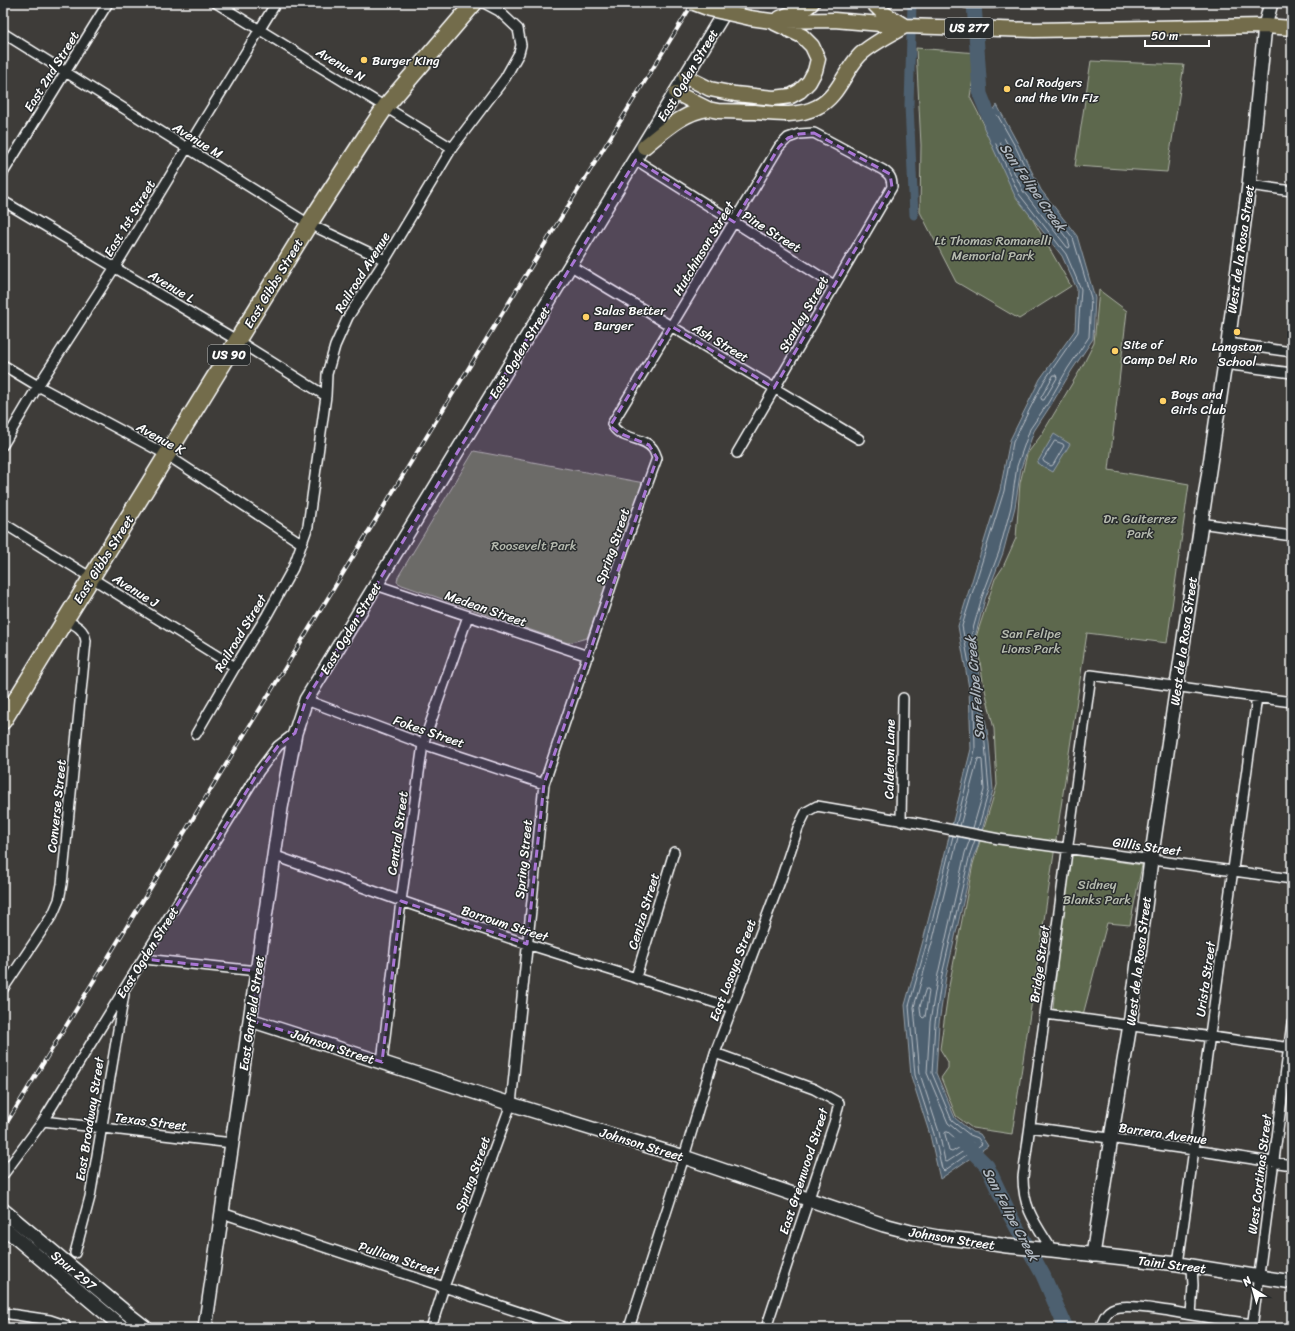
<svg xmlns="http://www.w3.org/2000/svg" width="1295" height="1331" font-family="Sriracha,sans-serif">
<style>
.green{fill:#5d674e;stroke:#aeb3a6}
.water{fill:#4e6070;stroke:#95a0a9}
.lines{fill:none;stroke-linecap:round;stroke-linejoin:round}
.shore{stroke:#b8bfc6;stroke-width:1}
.canal{stroke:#4e6070;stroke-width:9}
.river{stroke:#4e6070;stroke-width:15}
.street-casing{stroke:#fff;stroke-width:12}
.secondary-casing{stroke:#fff;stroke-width:16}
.primary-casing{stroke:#fff;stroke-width:17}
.highway-casing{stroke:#fff;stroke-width:19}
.street{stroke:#2a2d2e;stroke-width:9}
.secondary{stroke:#2a2d2e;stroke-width:13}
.primary{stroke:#736c4b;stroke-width:14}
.highway{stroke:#736c4b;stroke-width:16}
.rail-casing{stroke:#fff;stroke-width:4}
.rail{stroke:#2a2d2e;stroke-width:2.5;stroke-dasharray:8;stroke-linecap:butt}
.primary-bridge-casing{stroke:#fff;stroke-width:17;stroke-linecap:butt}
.primary-bridge{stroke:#736c4b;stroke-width:14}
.marked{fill:#a976d5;fill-opacity:0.2;stroke:#a976d5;stroke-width:3;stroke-dasharray:8 5;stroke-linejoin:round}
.poi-dot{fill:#ffd166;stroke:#2a2d2e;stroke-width:1.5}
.labels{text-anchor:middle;stroke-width:3;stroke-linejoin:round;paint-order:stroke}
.shield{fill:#2a2d2e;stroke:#bfc0c0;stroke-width:1}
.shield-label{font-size:12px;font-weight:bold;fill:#fff}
.poi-label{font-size:13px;fill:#fff;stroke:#2a2d2e;text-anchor:start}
.street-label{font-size:13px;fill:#fff;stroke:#2a2d2e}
.park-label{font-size:13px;fill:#b6bbaf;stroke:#2a2d2e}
.water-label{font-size:14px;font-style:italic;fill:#afb7bf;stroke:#2a2d2e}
</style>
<rect width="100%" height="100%" fill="#3e3c39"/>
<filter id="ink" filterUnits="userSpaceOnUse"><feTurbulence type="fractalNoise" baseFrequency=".025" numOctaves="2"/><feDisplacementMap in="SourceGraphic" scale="8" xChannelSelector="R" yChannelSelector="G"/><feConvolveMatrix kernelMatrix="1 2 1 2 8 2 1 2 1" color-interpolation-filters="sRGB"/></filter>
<g filter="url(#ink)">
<path class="green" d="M916,48L977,53L970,97L1033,220L1071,286L1019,319L956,282L920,212L921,145Z
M1091,61L1184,65L1167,172L1075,166Z
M1099,290L1127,311L1109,470L1189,484L1167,643L1087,633L1012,1134L972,1128L956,1116L941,1078L948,1068V1062L940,1049L949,986L973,864L997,785L994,729L983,681L976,637L995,579L1003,567L1016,538L1020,483L1027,454L1042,434L1083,365L1094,343Z
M474,451L644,483L587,638L568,643L402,585L397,582L398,577Z
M1067,854L1142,865L1130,925L1107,923L1083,1015L1053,1009Z"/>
<path class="water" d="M997,105L1019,146L1041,190L1077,236L1095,298L1093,339L1072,370L1051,405L1034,431L1021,468L1015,507L1003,553L985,599L975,637L981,694L989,743L993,790L977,849L974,855L946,976L939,1023L936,1073L955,1118L972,1132L980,1134L988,1146L940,1179L930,1135L911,1076L905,1005L924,937L971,749L969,688L958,626L1000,490L1010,440L1040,379L1075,330L1077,289L1062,256L1015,196L983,126Z
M1054,434L1070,444L1053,472L1037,463Z"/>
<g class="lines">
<path class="shore" d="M996,115L998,116L1016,148L1037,192L1073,238L1091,298L1089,337L1068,368L1048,403L1030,429L1017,466L1011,507L999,552L982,597L971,636L974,669L972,671L970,669L962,626L1004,491L1013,442L1044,381L1078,332L1081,289L1066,254L1019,194L988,127Z
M996,124L1011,150L1033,194L1068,240L1070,246L1069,248L1067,247L1023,191L993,128Z
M1054,375H1056L1057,378L1044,400H1042L1041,398Z
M1055,441L1063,444L1064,446L1053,465L1051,466L1044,462L1043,460Z
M956,825L975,750L974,700L976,698L978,699L985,744L989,790L978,829
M960,826L978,759L980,758L982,760L984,790L973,828
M953,836L928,938L909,1006L915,1075L934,1134L942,1169L944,1171L982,1144L978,1138L970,1135L952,1121L932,1073L935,1023L942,975L970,854L975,840
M958,837L933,939L914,1007L920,1074L939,1132L945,1161L947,1162L973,1145L974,1143L967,1139L948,1123L927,1073L930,1022L938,974L965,853L970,839
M926,989H928L929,991L925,1017L923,1018L921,1016L920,1007Z
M946,1132H948L962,1144V1146L952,1152L949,1151L945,1134Z"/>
<path class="canal" d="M912,3L909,105L914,215"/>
<path class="river" d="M974,3L980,94L997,136
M961,1140L987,1166L1011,1217L1043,1275L1066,1328"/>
<g class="street-casing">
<path id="street" d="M216,3L452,148
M966,3H994
M3,33L309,224L385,260
M636,160L834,285
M3,173L108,3
M1249,185L1292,191
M3,201L238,341L326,396
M571,266L859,439
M1228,343L1292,352
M1224,364L1292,373
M3,365L38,386L167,455L301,543
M3,445L38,386L115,267L187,148L276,3
M3,523L235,667
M1200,523L1292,536
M376,585L588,656
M306,700L423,744L544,784
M196,734L235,667L267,615L293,568L308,526L326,396L327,374L335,346L348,317L385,260L452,148L505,78L519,53L521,45L518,29L499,11L484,3
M901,821L903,698
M273,855L401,901L527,944L732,1008
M144,959L257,971
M636,977L674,852
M3,989L53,914L59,900L62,884L86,641C84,628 75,625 65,620
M1046,1014L1292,1048
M715,1053L814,1089L839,1103L835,1120L766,1328
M382,1062L401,901L423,744L468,616
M43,1121L232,1143
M1030,1127L1194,1150L1292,1165
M3,1175L43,1121L259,771L278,746L295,733
M222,1213L567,1328
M1052,1250C1036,1224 1023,1209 1023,1177L1091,675L1292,702
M75,1253L90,1197L124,994
M1178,1264L1257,697
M3,1313L50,1320L65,1325V1328
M1191,1315L1193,1285L1192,1267
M431,1328L444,1287L511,1104L544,784L623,551L657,458C656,455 655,452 653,449C643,435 619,441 612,424L779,147L788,138L799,134L814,133L883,170C890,175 892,178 892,187L737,453
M629,1328L684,1157L715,1053L781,879L798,828L806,812L817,806L917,823L999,839L1292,879
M1101,1328C1102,1318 1108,1308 1119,1307C1135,1305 1153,1309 1169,1311C1196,1316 1224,1320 1252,1324
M1252,1328L1292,1023"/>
</g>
<g class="secondary-casing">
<path id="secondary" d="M250,1020L511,1104L684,1157L884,1225L911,1232L938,1237L981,1242L1007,1246L1052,1250L1178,1264L1292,1282
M3,1210L123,1310L146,1328
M3,1227L123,1328
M1093,1255L1111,1138L1130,1025L1151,860L1228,343L1249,185L1265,26L1271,3
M205,1328L281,808L295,733L306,700L730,3"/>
</g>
<g class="primary-casing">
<path id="primary" d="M873,3L882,12L903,25
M750,18L771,21L834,20L905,26L1034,30L1265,26L1292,28
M780,18L807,7L812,3
M686,77L710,89L735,94L774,98L791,96L800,91L809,82L815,71L818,59L812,46L802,36L775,23
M676,93L708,109L718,111C730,111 743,112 755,112C776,114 798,117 817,107C838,97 844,72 859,56C869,45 892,34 905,26
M644,147C663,132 683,112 708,109"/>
</g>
<g class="highway-casing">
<path id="highway" d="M3,721L309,224L366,136L386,106L474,3"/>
</g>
<use href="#street" class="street"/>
<use href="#secondary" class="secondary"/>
<use href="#primary" class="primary"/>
<use href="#highway" class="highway"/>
<g class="rail-casing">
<path id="rail" d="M3,1129L441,413L693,3"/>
</g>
<use href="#rail" class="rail"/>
<g class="primary-bridge-casing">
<path id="primary-bridge" d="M694,3L710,9L750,18"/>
</g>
<use href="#primary-bridge" class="primary-bridge"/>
</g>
</g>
<path class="marked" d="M814,133L890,174L892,187L774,388L671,326L610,426L619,433L649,445L657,458L544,784L527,944L401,901L382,1062L250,1020L257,971L144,959L259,771L278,746L295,733L306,700L636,160L734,222L779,147L788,138L799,134Z"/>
<g class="poi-dot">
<circle cx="364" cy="60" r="4"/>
<circle cx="1007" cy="89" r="4"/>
<circle cx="586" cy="317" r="4"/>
<circle cx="1237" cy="332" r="4"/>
<circle cx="1115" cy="351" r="4"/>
<circle cx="1163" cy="401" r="4"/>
</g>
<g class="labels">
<g class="shield">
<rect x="945" y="18" width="48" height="20" rx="3"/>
<rect x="208" y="345" width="42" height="20" rx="3"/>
</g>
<g class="shield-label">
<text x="969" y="32">US 277</text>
<text x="229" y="359">US 90</text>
</g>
<g class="poi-label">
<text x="372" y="65">Burger King</text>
<text x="1015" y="87">Cal Rodgers<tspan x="1015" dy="15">and the Vin Fiz</tspan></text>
<text x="594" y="315">Salas Better<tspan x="594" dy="15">Burger</tspan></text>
<text x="1123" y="349">Site of<tspan x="1123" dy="15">Camp Del Rio</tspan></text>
<text x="1237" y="351" text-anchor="middle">Langston<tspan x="1237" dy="15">School</tspan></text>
<text x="1171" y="399">Boys and<tspan x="1171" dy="15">Girls Club</tspan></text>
</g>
<g class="street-label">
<text transform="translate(341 64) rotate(31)" y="5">Avenue N</text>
<text transform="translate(51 71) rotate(-58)" y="5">East 2nd Street</text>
<text transform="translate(687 75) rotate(-59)" y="5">East Ogden Street</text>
<text transform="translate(198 140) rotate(32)" y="5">Avenue M</text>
<text transform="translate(129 218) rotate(-59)" y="5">East 1st Street</text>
<text transform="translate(772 231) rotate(32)" y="5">Pine Street</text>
<text transform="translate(703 248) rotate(-59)" y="5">Hutchinson Street</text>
<text transform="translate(1240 249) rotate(-82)" y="5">West de la Rosa Street</text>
<text transform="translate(362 272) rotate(-58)" y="5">Railroad Avenue</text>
<text transform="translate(273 283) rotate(-59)" y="5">East Gibbs Street</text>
<text transform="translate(172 286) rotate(31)" y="5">Avenue L</text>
<text transform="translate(803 314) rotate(-60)" y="5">Stanley Street</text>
<text transform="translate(721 342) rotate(31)" y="5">Ash Street</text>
<text transform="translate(519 352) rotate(-59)" y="5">East Ogden Street</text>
<text transform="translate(161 438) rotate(29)" y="5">Avenue K</text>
<text transform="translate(612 546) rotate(-71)" y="5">Spring Street</text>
<text transform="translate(103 559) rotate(-58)" y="5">East Gibbs Street</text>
<text transform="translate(136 590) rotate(32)" y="5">Avenue J</text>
<text transform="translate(486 608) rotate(19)" y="5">Medean Street</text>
<text transform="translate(350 628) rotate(-59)" y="5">East Ogden Street</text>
<text transform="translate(240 633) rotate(-59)" y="5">Railroad Street</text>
<text transform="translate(1183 641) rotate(-82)" y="5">West de la Rosa Street</text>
<text transform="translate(429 731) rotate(19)" y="5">Fokes Street</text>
<text transform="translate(889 759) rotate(-89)" y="5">Calderon Lane</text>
<text transform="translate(56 806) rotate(-84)" y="5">Converse Street</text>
<text transform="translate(397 833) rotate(-82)" y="5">Central Street</text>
<text transform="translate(1147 846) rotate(8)" y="5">Gillis Street</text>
<text transform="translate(523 859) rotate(-84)" y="5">Spring Street</text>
<text transform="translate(643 911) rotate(-73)" y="5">Ceniza Street</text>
<text transform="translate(505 923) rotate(18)" y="5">Borroum Street</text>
<text transform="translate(147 952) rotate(-58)" y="5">East Ogden Street</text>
<text transform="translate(1138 961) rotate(-83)" y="5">West de la Rosa Street</text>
<text transform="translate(1039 964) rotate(-82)" y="5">Bridge Street</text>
<text transform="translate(732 970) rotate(-69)" y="5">East Losoya Street</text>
<text transform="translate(1205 979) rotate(-82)" y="5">Urista Street</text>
<text transform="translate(251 1013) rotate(-82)" y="5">East Garfield Street</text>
<text transform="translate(333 1046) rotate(18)" y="5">Johnson Street</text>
<text transform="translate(89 1119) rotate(-81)" y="5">East Broadway Street</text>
<text transform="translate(151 1121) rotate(7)" y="5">Texas Street</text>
<text transform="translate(1163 1133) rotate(8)" y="5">Barrera Avenue</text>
<text transform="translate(642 1144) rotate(17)" y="5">Johnson Street</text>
<text transform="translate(803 1171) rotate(-72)" y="5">East Greenwood Street</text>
<text transform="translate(472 1174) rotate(-70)" y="5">Spring Street</text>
<text transform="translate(1259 1174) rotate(-83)" y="5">West Cortinas Street</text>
<text transform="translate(952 1238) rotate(9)" y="5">Johnson Street</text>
<text transform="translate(399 1258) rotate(18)" y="5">Pulliam Street</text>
<text transform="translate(1172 1264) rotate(7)" y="5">Taini Street</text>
<text transform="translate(74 1270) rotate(40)" y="5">Spur 297</text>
</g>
<g class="park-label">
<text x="993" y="245">Lt Thomas Romanelli<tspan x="993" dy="15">Memorial Park</tspan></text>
<text x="1140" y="523">Dr. Guiterrez<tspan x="1140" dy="15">Park</tspan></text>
<text x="534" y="550">Roosevelt Park</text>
<text x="1031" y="638">San Felipe<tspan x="1031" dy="15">Lions Park</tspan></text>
<text x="1097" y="889">Sidney<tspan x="1097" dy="15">Blanks Park</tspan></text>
</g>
<g class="water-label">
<text transform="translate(1033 187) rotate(55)" y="5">San Felipe Creek</text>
<text transform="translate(975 688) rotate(-95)" y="5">San Felipe Creek</text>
<text transform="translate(1011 1214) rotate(62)" y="5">San Felipe Creek</text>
</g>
</g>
<rect width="1295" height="1331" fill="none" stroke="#2a2d2e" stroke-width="16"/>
<rect x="8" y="8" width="1279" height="1315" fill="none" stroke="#fff" stroke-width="1.5" filter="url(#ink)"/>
<g transform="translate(1253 1289) rotate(323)" stroke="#2a2d2e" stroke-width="3" paint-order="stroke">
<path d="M0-3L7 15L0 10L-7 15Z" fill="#ffffff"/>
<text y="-6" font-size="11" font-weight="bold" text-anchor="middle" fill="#ffffff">N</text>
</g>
<path d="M1145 40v6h64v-6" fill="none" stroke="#ffffff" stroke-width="2"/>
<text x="1151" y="40" font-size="12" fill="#ffffff" stroke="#2a2d2e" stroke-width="3" paint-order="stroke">50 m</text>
</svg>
